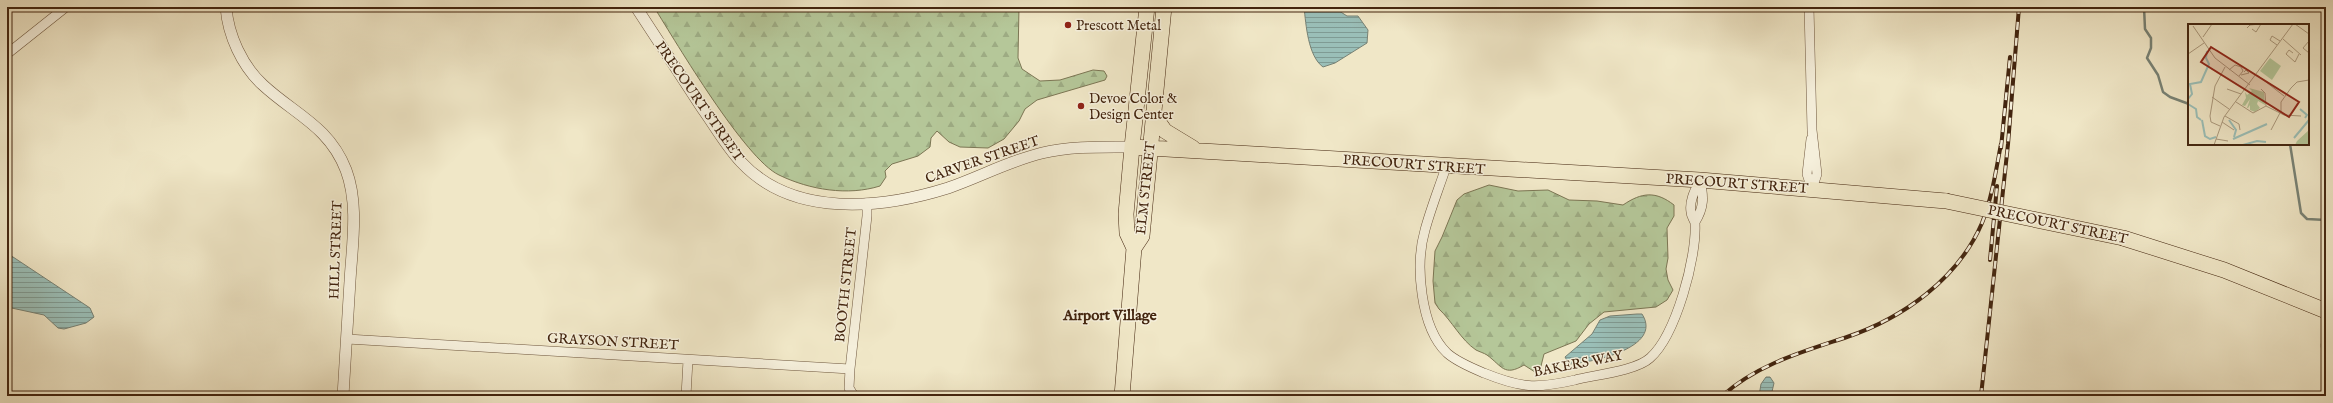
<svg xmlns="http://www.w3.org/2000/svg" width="2333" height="403" font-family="'IM FELL English',serif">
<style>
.forest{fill:url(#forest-firs);stroke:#7c7654}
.water{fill:url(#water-rules);stroke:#778174}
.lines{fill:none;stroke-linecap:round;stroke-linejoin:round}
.stream{stroke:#778174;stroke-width:2.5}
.minor-casing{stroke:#6e563d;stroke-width:10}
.tertiary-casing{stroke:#6e563d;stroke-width:12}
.primary-casing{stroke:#43250f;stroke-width:16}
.minor{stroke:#f5efdb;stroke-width:9}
.tertiary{stroke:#f5efdb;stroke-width:11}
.primary{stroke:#f0e7c7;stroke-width:15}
.rail-casing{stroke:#43250f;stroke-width:4}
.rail{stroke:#f5efdb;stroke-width:2.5;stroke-dasharray:8;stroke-linecap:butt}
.primary-bridge-casing{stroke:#43250f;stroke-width:16;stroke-linecap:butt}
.primary-bridge{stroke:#f0e7c7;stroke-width:15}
.poi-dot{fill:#8f2418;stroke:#f5efdb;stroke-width:1.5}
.labels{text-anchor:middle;stroke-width:3;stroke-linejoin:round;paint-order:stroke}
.poi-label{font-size:14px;fill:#43250f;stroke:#f5efdb;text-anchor:start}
.street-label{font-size:14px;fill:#43250f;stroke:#f5efdb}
.neighbourhood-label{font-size:15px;font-weight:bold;fill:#43250f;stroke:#f5efdb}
.inset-river{fill:none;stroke:#9abfb8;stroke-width:2}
.inset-road{fill:none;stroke:#ab997d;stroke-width:1}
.view{fill:#8f2418;fill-opacity:0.15;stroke:#8f2418;stroke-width:2}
.inset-edge{fill:none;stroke:#43250f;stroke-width:2}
</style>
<defs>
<pattern id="forest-firs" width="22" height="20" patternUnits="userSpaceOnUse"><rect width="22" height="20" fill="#b5c799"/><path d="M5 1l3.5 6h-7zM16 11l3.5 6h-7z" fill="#9dab83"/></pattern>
<pattern id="water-rules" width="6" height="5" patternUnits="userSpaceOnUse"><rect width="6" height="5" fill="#9abfb8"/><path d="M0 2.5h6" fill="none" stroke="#7f9b94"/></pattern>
</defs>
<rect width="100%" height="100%" fill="#f0e7c7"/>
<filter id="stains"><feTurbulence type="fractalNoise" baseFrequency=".005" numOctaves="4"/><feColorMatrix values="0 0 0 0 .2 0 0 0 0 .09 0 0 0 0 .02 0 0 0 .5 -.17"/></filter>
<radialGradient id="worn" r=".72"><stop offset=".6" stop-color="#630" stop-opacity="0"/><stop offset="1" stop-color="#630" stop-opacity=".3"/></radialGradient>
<path class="forest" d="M654,7H1019L1018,58L1022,69L1040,81L1060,80L1093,70L1104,71L1107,76L1105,80L1037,100L1025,109L1019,121L1004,139L988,148L960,147L949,142L937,131L931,138L930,147L918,156L892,164L885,171L886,177L880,186C848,196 810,190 779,175C745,159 677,44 654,7Z
M1489,185L1518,191L1548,190L1569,200L1597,201L1623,205C1642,192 1656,191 1674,205V216L1667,228L1668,258L1666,269L1668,280L1673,290L1667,300L1656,307L1604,312L1589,324L1576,341L1544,354L1540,370L1535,372L1524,365C1504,377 1502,366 1487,355C1484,353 1480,352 1476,350C1461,340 1452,321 1439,309L1435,303L1433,281L1435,251L1442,237L1457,200L1464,194Z"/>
<path class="water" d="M1304,7H1333L1347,16H1358L1368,30L1367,43L1335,63L1323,67C1308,56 1306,25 1304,7Z
M7,253L90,308L94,317L86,323L64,329L58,328L44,315L7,307Z
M1637,314H1642C1664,348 1590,363 1569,364L1565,357L1592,334L1600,320L1610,316Z
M1766,377H1770L1774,383L1771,396H1759L1761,384Z"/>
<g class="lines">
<path class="stream" d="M2144,7L2145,29L2151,38V48L2147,58L2158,75L2163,92L2170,97L2189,104
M2290,144L2301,213L2307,219L2326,220
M2322,344V347L2326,350"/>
<g class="minor-casing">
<path id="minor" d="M1809,7L1812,130L1817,174L1812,189
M7,54L66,7
M1811,139L1807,174L1812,189
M1446,167C1439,188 1431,208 1425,230C1415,264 1420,327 1447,353C1457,362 1472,368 1484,373C1521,388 1536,389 1575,380C1594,375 1636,371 1650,358C1676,335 1697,257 1695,223C1694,219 1691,216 1691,212C1689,201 1695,190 1700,180
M1695,222C1704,208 1704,197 1700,180
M347,339L850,369L849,388L854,396
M850,369L867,216V203
M686,396L688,360"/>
</g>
<g class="tertiary-casing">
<path id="tertiary" d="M226,7C228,35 242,66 263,85C294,114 329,126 346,170C359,204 352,246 350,281C348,319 345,358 343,396
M636,7C658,41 680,74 702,108C715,126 726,146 741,162C793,218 881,209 948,188C980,177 1009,161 1042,153C1071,146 1101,147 1132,147"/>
</g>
<g class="primary-casing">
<path id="primary" d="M1153,114L1165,131L1193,148
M1132,147L1700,180L1946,201
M2123,238L2224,270L2326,311
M1134,248L1127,233L1126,214L1132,147L1147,7
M1122,396L1134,248L1142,236L1164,7"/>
</g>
<use href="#minor" class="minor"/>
<use href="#tertiary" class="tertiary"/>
<use href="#primary" class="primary"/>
<g class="rail-casing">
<path id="rail" d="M2001,148L2010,57
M1990,260L1997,186
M1722,396C1758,364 1802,352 1847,337C1903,318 1958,279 1982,223C1992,198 1996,170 2001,144
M1981,396L2008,144L2019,7"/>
</g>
<use href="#rail" class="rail"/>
<g class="primary-bridge-casing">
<path id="primary-bridge" d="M1946,201L2123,238"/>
</g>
<use href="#primary-bridge" class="primary-bridge"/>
</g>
<g class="poi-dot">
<circle cx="1068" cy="25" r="4"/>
<circle cx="1081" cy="106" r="4"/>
</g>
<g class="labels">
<g class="poi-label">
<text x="1076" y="30">Prescott Metal</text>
<text x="1089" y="103">Devoe Color &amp;<tspan x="1089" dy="16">Design Center</tspan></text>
</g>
<g class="street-label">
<text transform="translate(700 101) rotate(55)" y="5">PRECOURT STREET</text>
<text transform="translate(982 159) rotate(-19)" y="5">CARVER STREET</text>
<text transform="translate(1414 164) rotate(4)" y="5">PRECOURT STREET</text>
<text transform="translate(1737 183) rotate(4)" y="5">PRECOURT STREET</text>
<text transform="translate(1145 188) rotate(-84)" y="5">ELM STREET</text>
<text transform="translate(2058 224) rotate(12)" y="5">PRECOURT STREET</text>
<text transform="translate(335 250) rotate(-88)" y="5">HILL STREET</text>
<text transform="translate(845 285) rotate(-84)" y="5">BOOTH STREET</text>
<text transform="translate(613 341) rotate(3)" y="5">GRAYSON STREET</text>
<text transform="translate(1578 363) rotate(-11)" y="5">BAKERS WAY</text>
</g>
<g class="neighbourhood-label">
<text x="1110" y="320">Airport Village</text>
</g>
</g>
<g transform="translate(2188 24)">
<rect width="121" height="121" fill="#f0e7c7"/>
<path d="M61,64L76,68L77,81L70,77L69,80L72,84L67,88L62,86V81L60,84H59L62,75L57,82L54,81L58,74L57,68L59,71L64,67ZM121,106V121H107L109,117Z" fill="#b5c799"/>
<path d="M82,34L93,42L84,56L72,47Z" fill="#b5c799"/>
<path class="inset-river" d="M0,75L4,70L2,60L13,58L21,40L18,34L19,27M0,80L8,85L9,93L13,96M112,85L119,91L117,94M14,96L17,112L22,115L28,113M41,96L48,106L46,113M106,114L121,96M45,115L79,100M55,121L69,117L78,118"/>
<path class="inset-road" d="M107,0L121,10M5,2L27,34L62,61M59,4L62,1L72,0M64,5L68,8L73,0M15,13L24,0M95,15L113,31M121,17L115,24L121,29M89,21L82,16L84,12L92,17M105,29L101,26L98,30L107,38L111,30M0,30L16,19M41,46L47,41L53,43L55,47L51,52M53,51L61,49L58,46L56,48M69,51L96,72M39,65L53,70M73,65L77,69L78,82M24,73L41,85M48,78L65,89L78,82M78,82L96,91L113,92M37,92L51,100L52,106M34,98L46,106M32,102L23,98L22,92L27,62L37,43M83,106L93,87V78L103,64L109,58L121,56M28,115L40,117M26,121L36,93L105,0"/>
<path class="view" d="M23,23L111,78L101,93L13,38Z"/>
<rect width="121" height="121" class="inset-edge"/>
</g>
<rect width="2333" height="403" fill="none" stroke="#f0e7c7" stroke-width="24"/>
<rect x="8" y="8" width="2317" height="387" fill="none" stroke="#43250f" stroke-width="2"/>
<rect x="12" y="12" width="2309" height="379" fill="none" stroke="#43250f"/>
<rect width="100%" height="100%" filter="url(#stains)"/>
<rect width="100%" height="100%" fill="url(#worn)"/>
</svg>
